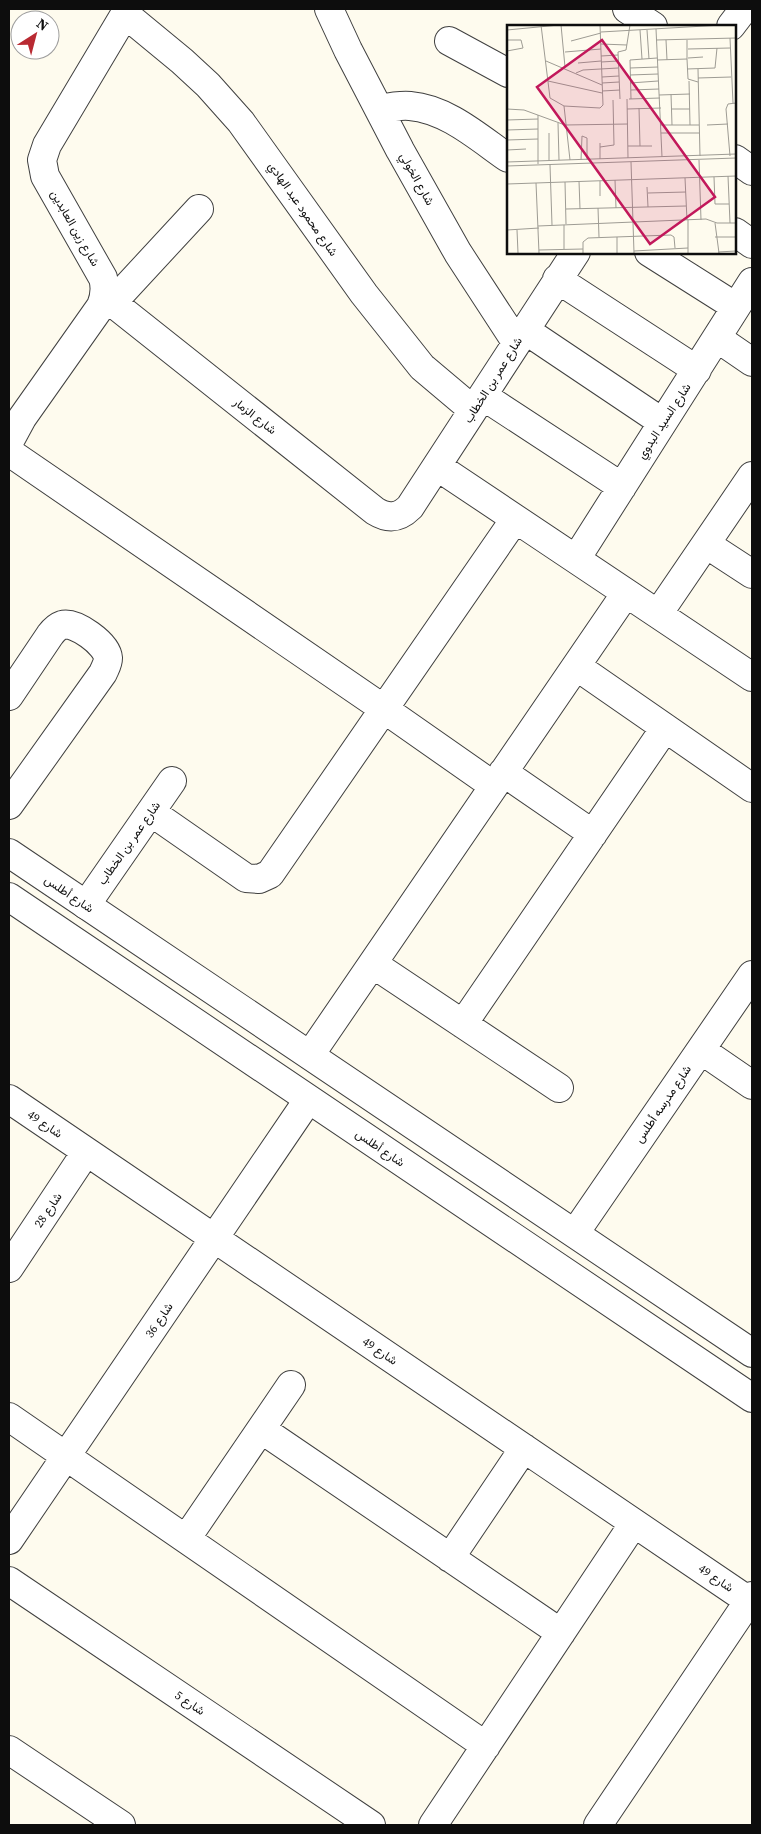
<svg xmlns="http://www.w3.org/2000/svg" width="761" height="1834" font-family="'Source Serif 4',Vazirmatn,serif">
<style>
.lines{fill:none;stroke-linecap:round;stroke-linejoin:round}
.minor-casing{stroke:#404040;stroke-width:30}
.tertiary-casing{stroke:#404040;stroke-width:30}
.minor{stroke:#fff;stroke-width:28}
.tertiary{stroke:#fff;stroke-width:28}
.labels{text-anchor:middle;stroke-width:5;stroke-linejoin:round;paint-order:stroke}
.street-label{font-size:12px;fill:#0d0d0d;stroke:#fff}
.inset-road{fill:none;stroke:#9e9c94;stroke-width:1}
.view{fill:#c2185b;fill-opacity:0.15;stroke:#c2185b;stroke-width:2.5}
.inset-edge{fill:none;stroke:#0d0d0d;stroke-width:2.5}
</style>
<rect width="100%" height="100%" fill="#fefbee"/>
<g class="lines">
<g class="minor-casing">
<path id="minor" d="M329,9L348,50L400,150L458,253L516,342
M627,9L653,26
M125,14L182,61L208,85L241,122L364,294L422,367L473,410
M731,26L744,9
M449,41L508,73
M380,109C390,107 400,105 410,106C447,109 479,138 508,158
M735,159L752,171
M735,232L752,244
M649,252L736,307
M557,279L697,370
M104,296L375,511C388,519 399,518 410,507L576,252
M112,303L199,209
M525,330L662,422
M717,338L752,362
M483,396L622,487
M9,442L22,418L101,306C105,296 106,288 103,278L45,176L42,160L47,145L128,9
M9,452L384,709L494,786
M438,467L752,677
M706,544L752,574
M576,559L752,282
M658,614L752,476
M576,666L752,788
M9,696L50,635C53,631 56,627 62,625C75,621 107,644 108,658C108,664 105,668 103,673L9,805
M503,772L593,834
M151,812L246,878L259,879L270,874L515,519
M86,905L172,781
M373,964L559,1088
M463,1024L665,728
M701,1050L752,1085
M310,1055L626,593
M9,1099L752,1603
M575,1233L752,975
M9,1268L86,1152
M9,1417L486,1746
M261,1429L561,1633
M186,1539L291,1385
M9,1540L308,1100
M450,1558L524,1448
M9,1581L371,1825
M9,1750L121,1825
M433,1825L634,1523
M598,1825L752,1596"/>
</g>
<g class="tertiary-casing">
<path id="tertiary" d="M9,853L752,1353
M9,897L752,1398"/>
</g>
<use href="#minor" class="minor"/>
<use href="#tertiary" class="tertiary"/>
</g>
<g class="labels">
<g class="street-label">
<text transform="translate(417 179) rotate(61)" y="4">شارع الخولي</text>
<text transform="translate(303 209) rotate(55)" y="4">شارع محمود عبد الهادي</text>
<text transform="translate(75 228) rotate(60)" y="4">شارع زين العابدين</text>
<text transform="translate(493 380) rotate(-58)" y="4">شارع عمر بن الخطاب</text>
<text transform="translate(255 416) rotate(38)" y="4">شارع الزمار</text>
<text transform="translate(664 421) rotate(-57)" y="4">شارع السيد البدوي</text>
<text transform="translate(129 843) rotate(-55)" y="4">شارع عمر بن الخطاب</text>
<text transform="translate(69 894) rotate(34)" y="4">شارع أطلس</text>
<text transform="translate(663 1104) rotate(-56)" y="4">شارع مدرسه أطلس</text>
<text transform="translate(45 1124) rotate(34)" y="4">شارع 49</text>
<text transform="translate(380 1148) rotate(34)" y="4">شارع أطلس</text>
<text transform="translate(48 1210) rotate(-56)" y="4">شارع 28</text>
<text transform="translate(159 1320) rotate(-56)" y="4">شارع 36</text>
<text transform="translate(380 1351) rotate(34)" y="4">شارع 49</text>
<text transform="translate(716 1578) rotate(34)" y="4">شارع 49</text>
<text transform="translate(190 1703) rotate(34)" y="4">شارع 5</text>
</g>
</g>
<g transform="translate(507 25)">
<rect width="229" height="229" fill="#fefbee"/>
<path class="inset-road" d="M34,0L43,73L57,81L93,83L96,80L93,0M54,0L58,42M149,4L155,132M0,5L52,0M133,5L135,34M140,5L142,34M94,7L215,0M223,13L226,78M0,15H14L16,23L0,26M149,15L229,13M159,15L160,35M64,16L94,8M94,19L120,20M181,24L223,23M58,27L94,24M94,31L111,30M181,33L196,32M180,34L181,54L191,57M150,35L180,34V15M39,36L95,60M94,37L111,36M71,38L94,36M123,43L151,42M180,44L208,43L210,23M191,44L193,131M69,48L76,45L111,43M123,50L151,49M95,52L112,51M191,53L224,52M41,56L95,68M182,56L183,100M95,58L112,57M123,58L151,56M124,65L152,64M95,66L113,65M164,69L165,100M152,70L183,69M113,74L111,27L119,25L123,0M120,74L121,133M122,74L153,73M124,74L123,35L150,33M57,81L63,135M132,83L133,121M0,84L17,85L58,100L121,99M120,84L154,83M165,84H183M31,90V139M0,95L31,94M51,98L52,135M154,100H192M200,100L221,99M0,105L31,104M42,108V136M154,108H193M0,115L31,114M93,118V134M121,121H145M93,122L107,120L106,75M0,125L19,124M223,131L219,84L221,79L229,78M74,135L75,111L80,113V135M192,135L194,195M0,137L229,129M124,137L127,228M43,140L45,200M0,141L229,133M221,151L223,198M207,152L208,179H222M178,153L180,195M108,155L109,183M72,156L73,184M93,156V171M58,157L59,199M29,158L32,228M0,159L229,151M140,162L141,182M141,168L179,167M91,183L92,212M59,184L179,181M181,195V228M208,198L212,228M57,200V224M31,201L199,194L210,198H229M0,205L32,203M10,205L11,228M110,212V228M208,212H229M32,225L76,224M127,226L181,223M211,227L229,226M76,228V217L81,213L164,210L167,212L168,223"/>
<path class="view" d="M95,15L208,172L143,219L30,62Z"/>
<rect width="229" height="229" class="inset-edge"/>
</g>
<rect width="761" height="1834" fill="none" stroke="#0d0d0d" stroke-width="20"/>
<g transform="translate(35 35) rotate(36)"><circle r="24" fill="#ffffff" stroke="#9e9e9e"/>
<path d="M0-4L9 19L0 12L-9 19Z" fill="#b92a32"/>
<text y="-8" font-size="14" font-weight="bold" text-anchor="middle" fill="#0d0d0d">N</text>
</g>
</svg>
